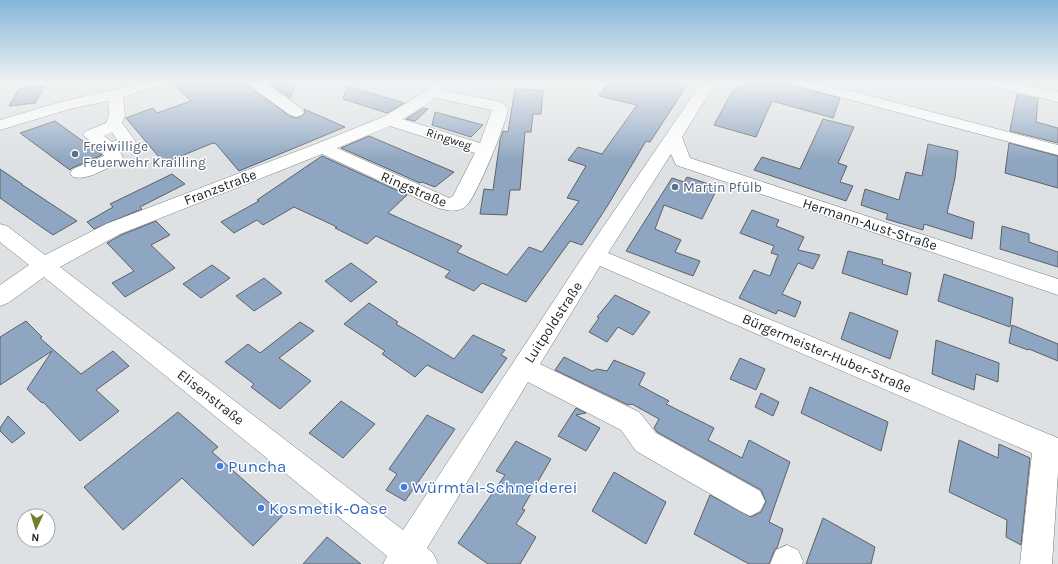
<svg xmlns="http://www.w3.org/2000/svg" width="1058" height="564" font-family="Karla,sans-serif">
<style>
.building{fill:#8ea6c1;stroke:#5e6063}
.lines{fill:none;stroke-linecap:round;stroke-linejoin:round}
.minor-casing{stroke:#797b7e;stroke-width:1}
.minor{fill:#fff;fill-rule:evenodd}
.service-dot{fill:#5c6f8a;stroke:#fff;stroke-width:1.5}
.shop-dot{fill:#3f7fe0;stroke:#fff;stroke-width:1.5}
.labels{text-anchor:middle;stroke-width:3;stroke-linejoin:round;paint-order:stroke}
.far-street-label{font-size:12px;fill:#212324;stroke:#fff}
.service-label{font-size:14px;fill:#4e5e75;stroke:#fff;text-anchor:start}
.street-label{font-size:14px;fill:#212324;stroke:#fff}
.near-shop-label{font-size:17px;fill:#366cbe;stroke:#fff;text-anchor:start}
</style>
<rect width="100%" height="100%" fill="#dee1e4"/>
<path class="building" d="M171,82H246L248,86L290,116L296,118L302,116L305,113L304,109L345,127L239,171L216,144L213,143L164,163L126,118L153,108L157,113L191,101Z
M266,82H296L290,98Z
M609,82H689L650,142L646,141L608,205L582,245L570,241L526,302L482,283L474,291L445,277L450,271L376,236L367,244L335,228L337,227L294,207L263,225L257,220L234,233L221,222L259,201L257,200L322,156L407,195L388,213L462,246L457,252L507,275L529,247L542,252L579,201L567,198L586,166L568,160L578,147L602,154L637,105L599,96Z
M740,82H791L795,86L840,98L833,118L772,101L756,137L714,125L733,90H735Z
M45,86L35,103L9,106L19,89Z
M347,86L404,103L387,113L343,99Z
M515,89L543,90L541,114H533L531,132H525L520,190H510L507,215L480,214L484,189L493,190L500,140L503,131L508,132Z
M1017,94L1038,99L1036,122L1058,128V143L1010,131Z
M423,108L428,109L415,121L406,119Z
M435,112L483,125L471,137L432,125Z
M823,119L854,127L838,163L847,166L840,182L853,186L846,201L754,170L762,157L800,169Z
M55,121L102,155L72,168L70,170L20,133Z
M369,136L402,150L454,172L435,187L422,182L420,183L341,148Z
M1009,143L1058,156V188L1005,173Z
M928,144L958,151L955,178L947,213L974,222L972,239L924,224L923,230L886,219L888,214L861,205L865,189L899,200L906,172L922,176Z
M0,169L22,184H21L77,221L53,235L40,226L0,198Z
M172,174L185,184L140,207L142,209L94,229L87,222L113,207L110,204Z
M687,177L718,187L702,219L664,205L655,229L681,240L675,252L700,261L693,276L626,251L672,178L684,182Z
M752,210L779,220L776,226L804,237L798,250L820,255L813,269L798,263L782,294L801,302L795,317L778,310L776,314L739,298L754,270L770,276L778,255L771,253L774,246L740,233Z
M156,221L170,235L151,245L175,268L125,297L112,283L134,271L107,243L121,235Z
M1002,226L1029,234V242L1058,252V267L1000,249Z
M848,251L883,260L882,264L911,273L907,295L842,273Z
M351,263L377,282L351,302L325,281Z
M212,265L230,278L201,298L183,284Z
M944,274L1013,298L1010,327L938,301Z
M264,278L282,293L254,311L236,296Z
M615,295L650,312L633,335L618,327L607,342L589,332L599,318L597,317Z
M369,303L398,322L396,324L454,359L473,335L505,350L501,355L507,358L482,393L427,365L415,377L382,354L385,351L344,324Z
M850,312L898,331L890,359L841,339Z
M26,321L42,337L40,338L81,374L113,351L129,366L96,390L119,411L80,441L43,402L42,403L27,389L52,351L0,385V337Z
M300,322L314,331L279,358L311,381L280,409L251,387L254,384L225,362L248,344L260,353Z
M1012,325L1058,344V361L1029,349L1028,350L1009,343Z
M936,340L999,363L998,382L976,374L974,390L932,374Z
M564,357L592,371L597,369L607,371L614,360L645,373L639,385L669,401L666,404L714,428L708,440L742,458L749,440L790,462L769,522L783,529L777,548L775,549L769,564H749L694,534L710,495L751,517L761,512L766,502L761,490L657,432L654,428L659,419L632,404L628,405L555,370Z
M740,358L765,369L756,390L730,379Z
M810,387L888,422L881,451L801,413Z
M761,393L779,402L773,416L755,407Z
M341,401L375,424L343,458L309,433Z
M576,408L586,413L576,415L600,428L586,451L558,436Z
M178,412L218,447L212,452L283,515L253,546L182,478L123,530L84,487Z
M427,415L455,429L405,501L386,490L397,474L389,469Z
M8,416L25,433L12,443L0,431V428Z
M959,440L998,458L999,444L1030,458L1021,545L1006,537L1007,520L949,492Z
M516,441L551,459L522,509L525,510L516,524L536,537L520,564H488L458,543L505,475L496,471Z
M614,472L666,502L646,544L592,511Z
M823,518L875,547L871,564H806Z
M327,537L361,564H303Z"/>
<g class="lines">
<g class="minor-casing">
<path id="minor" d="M141,82H163L160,85L123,97L125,115L122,123L136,142L133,146L120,151L123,158L120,162C106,168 88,181 73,177L70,173L73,169L104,156L102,152L83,135L86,131L106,123L109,115L108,101L70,109L0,130V120L60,102L126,87ZM112,132L117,140L112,142L104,136Z
M247,82H264L302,109L304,112L302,115L296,117L290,115L249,85Z
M433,82H447L443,90L501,102L508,108C508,120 476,197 467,205C459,213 449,211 438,208L322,154L120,234L60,267L403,530L578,264L702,82H716L682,137L690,158L1058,279V295L676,165L671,154L608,253L1058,438V472L1052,564H1020L1032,453L600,266L540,364L639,412L656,433L760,491L765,501L760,511L750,516L740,511L636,451L621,430L528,382L427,548L433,553L438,564H383L387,556L44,277L8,303L0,306V285L29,265L0,242V224L7,226L45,255L106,224L316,144L383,117L428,90ZM436,98L492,110L480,143L402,119ZM390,126L475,153L453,196L449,198L337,148Z
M792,82H817L1058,145V155L795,85Z
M987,82H1013L1058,92V102L990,85Z
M787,545L798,550L803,561L802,564H770L776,550Z"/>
</g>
<use href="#minor" class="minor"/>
</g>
<linearGradient id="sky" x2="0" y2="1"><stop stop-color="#84b6d9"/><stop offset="0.51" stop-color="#f0f2f3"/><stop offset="1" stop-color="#f0f2f3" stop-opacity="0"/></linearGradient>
<rect width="1058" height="161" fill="url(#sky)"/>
<g class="service-dot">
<circle cx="75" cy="154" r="4"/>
<circle cx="675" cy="187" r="4"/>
</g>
<g class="shop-dot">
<circle cx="220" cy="466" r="4"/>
<circle cx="404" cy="487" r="4"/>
<circle cx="261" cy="508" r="4"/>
</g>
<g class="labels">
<g class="far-street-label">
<text transform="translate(449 139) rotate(18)" y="4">Ringweg</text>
</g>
<g class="service-label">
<text x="83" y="151">Freiwillige<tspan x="83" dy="16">Feuerwehr Krailling</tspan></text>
<text x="683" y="192">Martin Pfülb</text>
</g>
<g class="street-label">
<text transform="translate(220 187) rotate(-21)" y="5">Franzstraße</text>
<text transform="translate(414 189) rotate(23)" y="5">Ringstraße</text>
<text transform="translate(870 224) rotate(18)" y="5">Hermann-Aust-Straße</text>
<text transform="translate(553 322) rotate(-57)" y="5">Luitpoldstraße</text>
<text transform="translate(827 353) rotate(23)" y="5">Bürgermeister-Huber-Straße</text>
<text transform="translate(211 397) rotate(38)" y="5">Elisenstraße</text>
</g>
<g class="near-shop-label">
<text x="228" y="472">Puncha</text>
<text x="412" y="493">Würmtal-Schneiderei</text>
<text x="269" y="514">Kosmetik-Oase</text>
</g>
</g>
<g transform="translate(36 528) rotate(184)"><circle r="19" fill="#ffffff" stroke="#a6a7a7"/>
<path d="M0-3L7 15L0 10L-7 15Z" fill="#777e28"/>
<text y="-6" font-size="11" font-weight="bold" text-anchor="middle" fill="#212324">N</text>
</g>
</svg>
